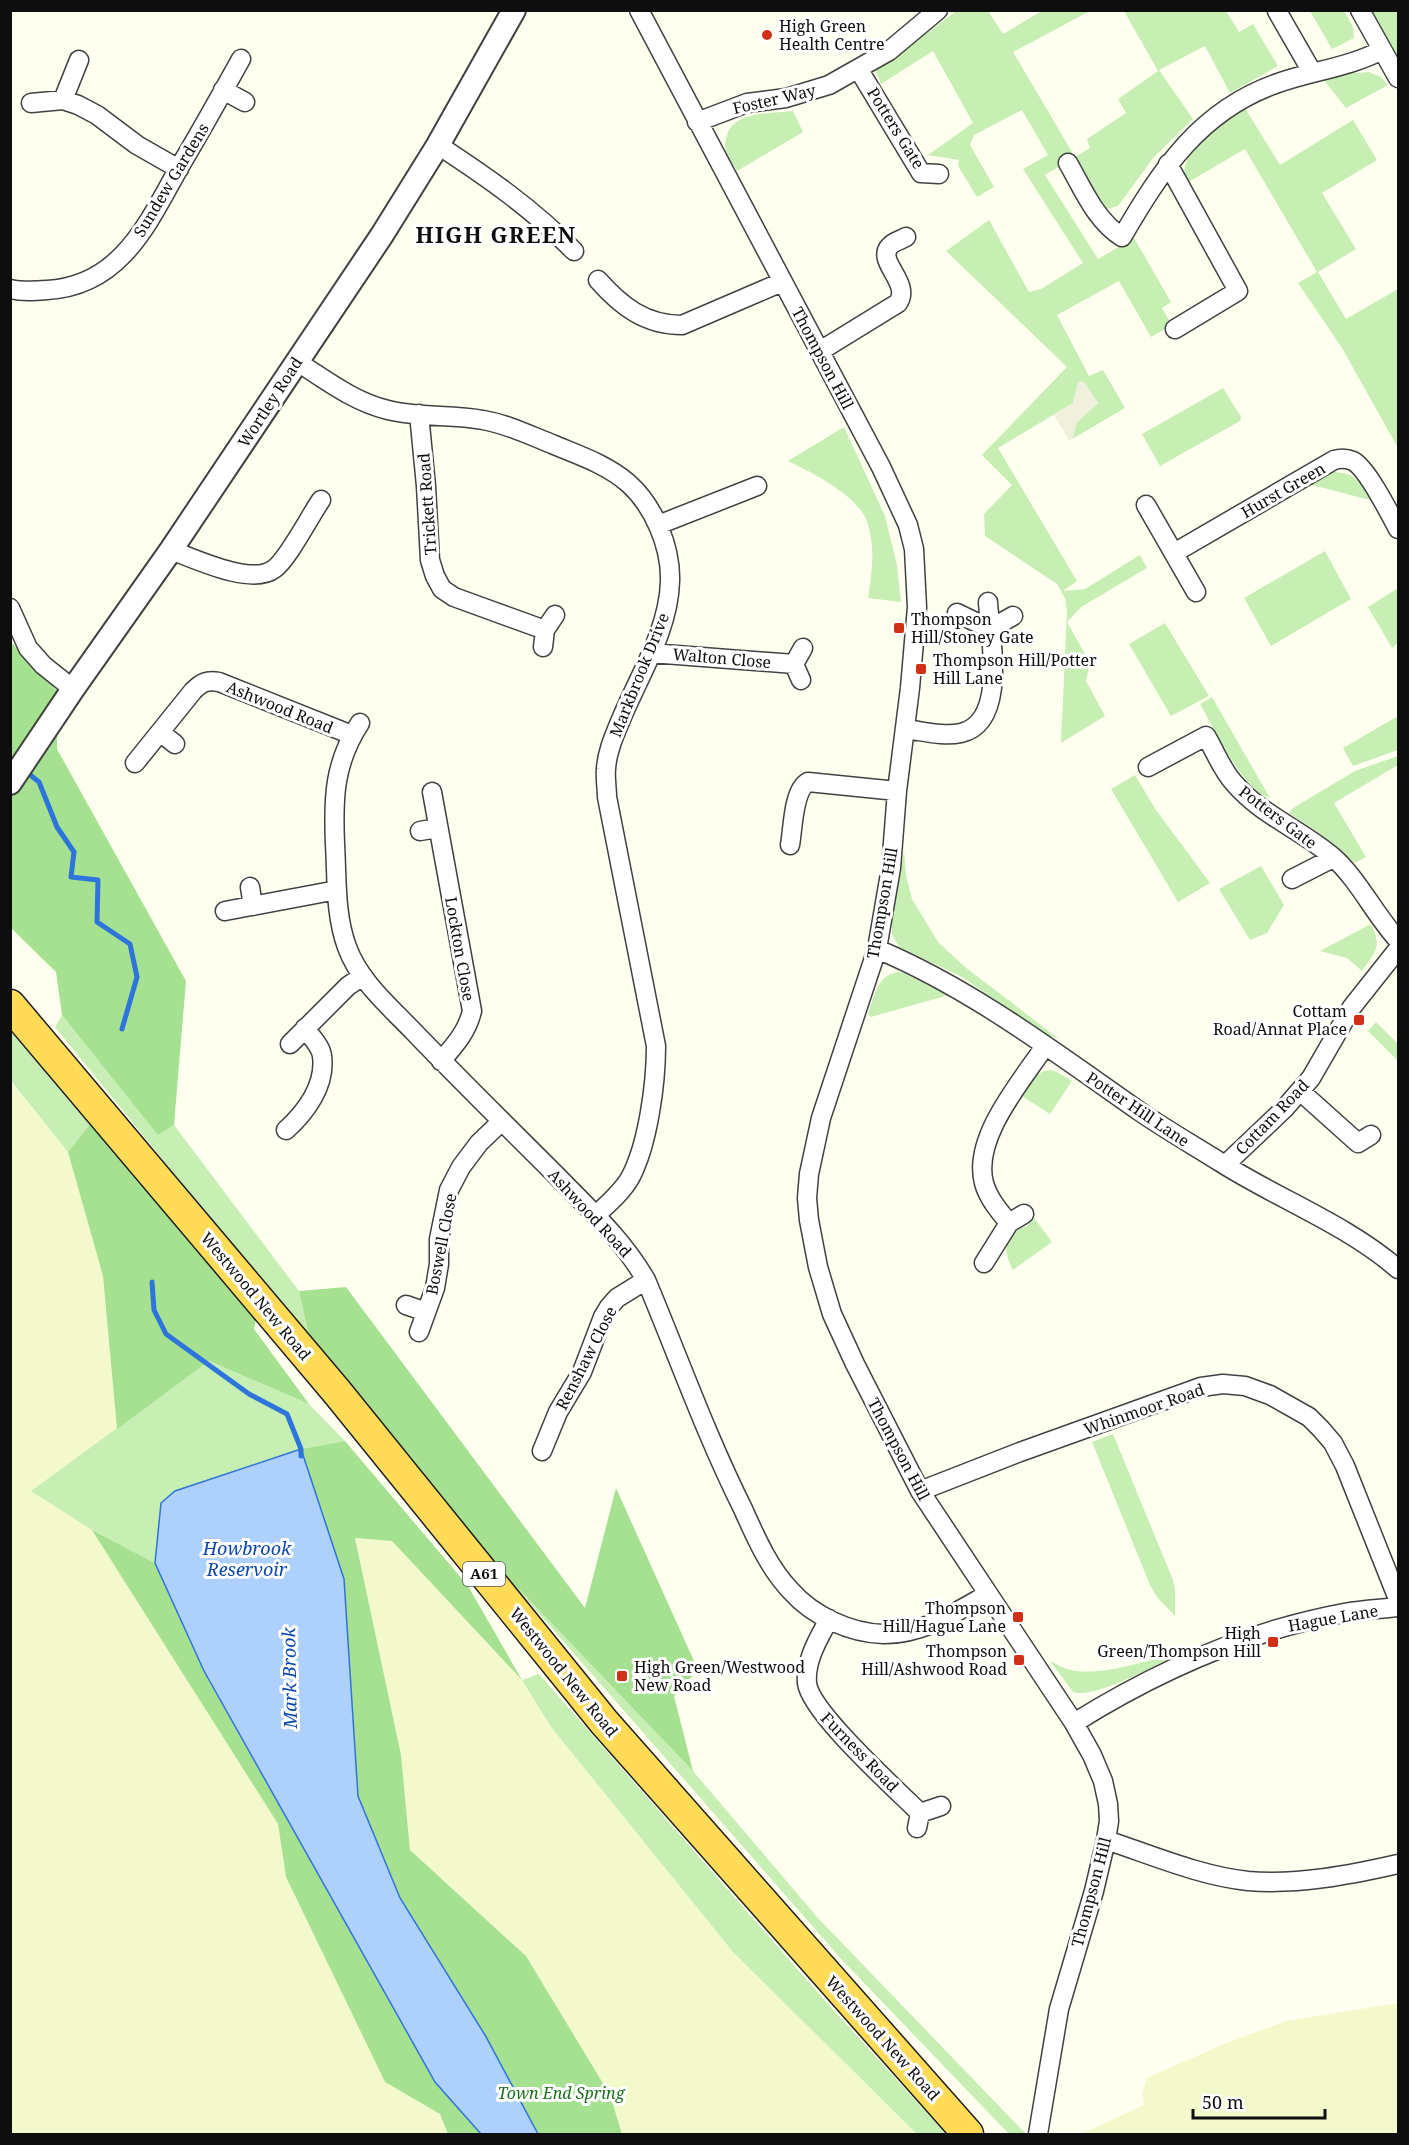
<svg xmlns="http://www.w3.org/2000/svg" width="1409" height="2145" font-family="'Noto Serif',serif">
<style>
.farmland{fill:#f4f9cc}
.green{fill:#c7efb4}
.forest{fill:#a6e192}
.plaza{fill:#f1f0dd}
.water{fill:#aed0fd;stroke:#2d75dc;stroke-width:1.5}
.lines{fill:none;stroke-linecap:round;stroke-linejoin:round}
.stream{stroke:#2d75dc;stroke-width:5}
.minor-casing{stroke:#414141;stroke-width:21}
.tertiary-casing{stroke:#414141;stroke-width:26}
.trunk-casing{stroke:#1f1f1f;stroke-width:33}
.minor{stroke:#fff;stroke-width:18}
.tertiary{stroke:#fff;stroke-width:22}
.trunk{stroke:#ffdb57;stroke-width:30}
.poi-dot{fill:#cf3016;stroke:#fff;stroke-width:2}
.labels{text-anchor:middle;stroke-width:6;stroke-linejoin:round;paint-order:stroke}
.shield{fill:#fff;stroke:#565656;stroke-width:1.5}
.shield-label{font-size:15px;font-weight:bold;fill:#0e0e0e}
.poi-label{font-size:16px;fill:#0e0e0e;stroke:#fff;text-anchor:start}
.street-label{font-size:16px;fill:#0e0e0e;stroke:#fff}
.park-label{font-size:16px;font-style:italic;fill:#186e17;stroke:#fff}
.water-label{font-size:18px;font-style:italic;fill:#0947af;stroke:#fff}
.district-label{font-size:22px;font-weight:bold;letter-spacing:1.5px;fill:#0e0e0e;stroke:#fff}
</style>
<rect width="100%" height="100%" fill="#fffff0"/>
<path class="farmland" d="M10,1081L68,1152L103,1276L117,1429L32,1491L92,1530L278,1824L286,1877L385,2082L440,2114L448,2134H11Z
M355,1538L392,1541L522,1680L551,1727L733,1952L917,2134H622L609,2095L526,1956L410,1850L401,1755Z
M1398,2003V2134H1081L1144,2105L1142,2094L1147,2078L1224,2044L1286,2021Z"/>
<path class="green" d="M956,11H988L1003,34L1042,11H1090L1013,52L1075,157L1090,148L1087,139L1126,113L1118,99L1158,71L1124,11H1226L1239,32L1253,24L1278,66L1230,93L1205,46L1159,70L1193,119L1153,158L1118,206L1107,209L1074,158L1045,175L1098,259L1134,238L1171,302L1162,308L1172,325L1151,337L1119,281L1057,315L1089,376L1103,370L1125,408L1072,439L1077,422L1098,403L1078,383L1073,403L998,448L1077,581L1063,591L1085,589L1140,555L1147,568L1081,607L1067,622L1090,663L1086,681L1105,716L1061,743L1067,611L1065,598L1057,584L985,536L984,514L1012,485L982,455L1067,367L946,251L989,220L1029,292L1041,289L1083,263L1023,169L1048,155L1022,110L974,135L970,145L994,187L977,197L958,166L959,160L928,155L973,123L933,51L881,84L876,72L878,67L930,31Z
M1310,11H1344L1353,27L1354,38L1332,49Z
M1370,11H1398V60Z
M1369,72L1381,77L1388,85L1346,108L1323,79L1343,74Z
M1245,108L1280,165L1353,120L1377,160L1322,193L1356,249L1318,272L1346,319L1398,289V448L1342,348L1298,283L1317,272L1245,149L1185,184C1178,147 1218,125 1245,108Z
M793,111L803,132L737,171C734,165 728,157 726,150C724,144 726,138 728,132C739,110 772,114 793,111Z
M1223,388L1241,417L1240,421L1160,466L1142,434Z
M844,427L885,516L897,565L901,602L868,598C872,573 876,544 866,519C855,494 811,472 788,461Z
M1331,472C1356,472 1359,481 1370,500L1308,484Z
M1325,551L1351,599L1271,646L1244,598Z
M1398,588V643L1392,648L1368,607Z
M1165,623L1209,696L1171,716L1129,644Z
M1212,697L1270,798C1243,791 1214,728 1200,704Z
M1398,716V750L1353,766L1343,748Z
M1398,756V765L1334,803L1366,857L1355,863L1318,832L1289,813L1293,808L1355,771Z
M1135,775L1156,810L1210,883L1178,902L1111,789Z
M904,851L906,875L912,899L938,942L965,967L1059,1039L1045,1034L962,977L899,947L892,935V920Z
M1261,866L1284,905L1267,933L1250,940L1219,889Z
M1371,924C1382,947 1376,951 1362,971L1347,958L1320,951Z
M898,972L903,973L949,995L871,1017L868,1014C874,997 877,975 898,972Z
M62,1015L158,1134L174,1125L299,1291L310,1341L55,1027Z
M1376,1022L1398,1044V1061L1368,1031Z
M10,1031L91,1123L68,1152L11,1081Z
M1050,1070L1057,1072L1072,1081L1050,1114L1022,1096C1030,1082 1034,1072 1050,1070Z
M1032,1215L1052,1242L1013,1270C1001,1248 1004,1234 1029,1225Z
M209,1361L309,1404L345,1441L301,1449L161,1503L155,1563L92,1530L31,1491Z
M1113,1434L1173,1580L1175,1589V1616L1157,1597L1150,1585L1092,1442Z
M507,1577L693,1771L817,1917L1026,2134H1009L843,1961Z
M1189,1649C1164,1660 1097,1700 1073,1692L1050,1661C1058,1665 1067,1670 1076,1671C1108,1675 1157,1658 1189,1649Z
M539,1674L828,2004L946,2134H917L733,1952L551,1727L522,1680Z"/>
<path class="forest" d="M10,641L58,692L57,749L186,981L174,1125L158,1135L62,1015L56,972L11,928Z
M91,1123L257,1315L254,1329L309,1404L209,1361L117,1429L103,1276L68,1152Z
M346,1287L585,1608L616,1488L698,1670L674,1696L693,1771L507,1577L310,1341L299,1291Z
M345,1441L468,1586L522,1680L392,1541L355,1538L401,1755L410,1850L526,1956L610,2095L622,2134H538L485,2035L400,1898L358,1796L344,1579L301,1449Z
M92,1530L155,1563L204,1671L435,2082L481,2134H448L440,2114L385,2082L286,1877L278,1824Z"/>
<path class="plaza" d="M1081,381L1085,383L1098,403L1077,422L1072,439L1069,440L1054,415L1073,403L1078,383Z"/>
<path class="water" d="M301,1449L344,1579L358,1796L400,1898L485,2035L538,2134H481L435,2082L204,1671L155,1563L161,1503L175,1491Z"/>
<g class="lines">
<path class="stream" d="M24,770L39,782L57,827L74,852L71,877L98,880L97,922L130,944L137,977L122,1029
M152,1282L154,1310L166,1334L249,1394L287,1414L301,1449V1456"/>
<g class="minor-casing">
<path id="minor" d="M639,10L881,467L908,525L914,549L917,607L910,688L897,791L891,868L877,949L821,1118L809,1174L807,1198L809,1220L818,1267L832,1314L855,1364L920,1491L1074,1723L1092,1755L1103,1781L1108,1804L1109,1821L1106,1840L1094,1891L1059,2009L1038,2134
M1360,10L1398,78
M1277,11L1312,72
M859,70L921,173L939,174
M223,90L245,102
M63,100L79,60
M31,103L63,100L78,105L97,115L137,145L179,169
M697,122L747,103L786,98L829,85L889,51L938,10
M438,145C487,177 533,209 574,251
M1068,163C1083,189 1096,221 1122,237C1161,170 1200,110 1278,83C1312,71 1350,67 1382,50
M1168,164L1238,291L1175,329
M598,280C621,306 645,325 682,325L782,282
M10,289C23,292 35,291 47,290C121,286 148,223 180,166C201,131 221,95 241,59
M820,351L898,303C912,283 875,261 890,246C893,242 901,240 906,237
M296,361C326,380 354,402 388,410C419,418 452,414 483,420C507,424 529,435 552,444C578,455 606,464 628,483C654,506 671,547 670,581C669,629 640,674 622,717C615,734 607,751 606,769C605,778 607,788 607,797L656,1046C656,1083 648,1145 630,1178C622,1192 608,1204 596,1215
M419,414L426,486L430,560L435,576L442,589L454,597L545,630
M1146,505L1196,592
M658,525L757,486
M171,550C195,559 252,586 274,569C288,559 310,516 321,500
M1174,553L1334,460C1341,458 1346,458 1353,461C1367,468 1390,514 1398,529
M10,608L28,648L43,665L73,689
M957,613L990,629L1013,616
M543,647L545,630L555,615
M651,653L794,664
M801,680L794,664L803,648
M360,723C334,763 333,798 335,844C337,878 335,915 347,947C359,981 390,1007 414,1032C461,1081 510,1129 558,1177C589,1209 623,1240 646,1280C678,1356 706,1435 743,1509C756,1538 769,1568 791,1591C813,1616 850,1633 883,1634C922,1635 956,1612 988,1594
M905,729C923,731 943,737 961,733C1008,722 990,637 988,602
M160,732L175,744
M135,763L193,691C202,682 207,680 219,682L352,735
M1148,767L1206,736C1215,751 1222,770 1234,783C1261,815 1302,830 1333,857C1358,879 1375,915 1398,940
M432,792L472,1011C467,1032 455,1045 441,1061
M420,831L438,828
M790,845C793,829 793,790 808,782L897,791
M1292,879L1333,858
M250,887L253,906
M225,911L337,890
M877,949C972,989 1056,1053 1139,1111C1165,1129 1193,1145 1220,1162C1278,1199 1346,1224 1398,1269
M290,1044L348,986L363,976
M1300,1091L1358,1143L1371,1135
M286,1130C306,1112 326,1085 322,1056C321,1046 311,1037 305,1028
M1225,1165L1284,1109L1311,1078L1352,1007L1398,949
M1009,1223C999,1211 988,1198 984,1183C972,1138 1021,1082 1045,1046
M984,1263L1009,1223L1024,1214
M406,1305L426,1312
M419,1332L435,1288L439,1264V1239L449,1190L461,1167L479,1143L502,1121
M542,1451L558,1412L582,1372L603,1317L609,1307L617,1298L646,1280
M920,1491L1020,1452L1201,1387L1223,1384L1245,1386L1270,1395L1309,1417L1321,1429L1333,1443L1345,1466L1398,1599
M829,1619C819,1638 805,1660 807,1683C810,1712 896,1789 920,1813
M1074,1723C1157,1671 1247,1631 1344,1613C1362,1610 1380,1609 1398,1607
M917,1828L920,1813L941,1806
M1106,1840C1152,1855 1200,1876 1248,1881C1298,1885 1350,1875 1398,1864"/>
</g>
<g class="tertiary-casing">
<path id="tertiary" d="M10,783L73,689L171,550L382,235L438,145L514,10"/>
</g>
<g class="trunk-casing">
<path id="trunk" d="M10,1005L337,1392L604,1722L968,2134"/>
</g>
<use href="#minor" class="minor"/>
<use href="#tertiary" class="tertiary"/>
<use href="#trunk" class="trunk"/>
</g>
<g class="poi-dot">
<circle cx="767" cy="35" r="6"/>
<rect x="893" y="622" width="12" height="12" rx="3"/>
<rect x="915" y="663" width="12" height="12" rx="3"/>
<rect x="1353" y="1014" width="12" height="12" rx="3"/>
<rect x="1012" y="1611" width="12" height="12" rx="3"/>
<rect x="1267" y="1636" width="12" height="12" rx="3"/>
<rect x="1013" y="1654" width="12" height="12" rx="3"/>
<rect x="616" y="1670" width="12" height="12" rx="3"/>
</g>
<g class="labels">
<rect class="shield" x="463" y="1562" width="42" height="24" rx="4.5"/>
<g class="shield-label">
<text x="484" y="1579">A61</text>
</g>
<g class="poi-label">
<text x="779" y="32">High Green<tspan x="779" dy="18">Health Centre</tspan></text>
<text x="911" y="625">Thompson<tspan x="911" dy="18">Hill/Stoney Gate</tspan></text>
<text x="933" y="666">Thompson Hill/Potter<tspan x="933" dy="18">Hill Lane</tspan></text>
<text x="1347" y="1017" text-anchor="end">Cottam<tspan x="1347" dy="18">Road/Annat Place</tspan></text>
<text x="1006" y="1614" text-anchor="end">Thompson<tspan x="1006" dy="18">Hill/Hague Lane</tspan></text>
<text x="1261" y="1639" text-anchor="end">High<tspan x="1261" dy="18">Green/Thompson Hill</tspan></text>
<text x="1007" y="1657" text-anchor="end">Thompson<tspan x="1007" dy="18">Hill/Ashwood Road</tspan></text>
<text x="634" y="1673">High Green/Westwood<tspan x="634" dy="18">New Road</tspan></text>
</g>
<g class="street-label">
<text transform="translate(774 99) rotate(-13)" y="6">Foster Way</text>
<text transform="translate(896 128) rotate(58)" y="6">Potters Gate</text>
<text transform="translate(171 180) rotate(-59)" y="6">Sundew Gardens</text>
<text transform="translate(823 358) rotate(62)" y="6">Thompson Hill</text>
<text transform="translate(270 402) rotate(-57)" y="6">Wortley Road</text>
<text transform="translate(1283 490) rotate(-30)" y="6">Hurst Green</text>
<text transform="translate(427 504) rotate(-94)" y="6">Trickett Road</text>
<text transform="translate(722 658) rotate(5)" y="6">Walton Close</text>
<text transform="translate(639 675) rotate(-68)" y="6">Markbrook Drive</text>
<text transform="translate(280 707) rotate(22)" y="6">Ashwood Road</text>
<text transform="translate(1278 817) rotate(37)" y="6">Potters Gate</text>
<text transform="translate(882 903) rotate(-80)" y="6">Thompson Hill</text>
<text transform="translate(460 949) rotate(80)" y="6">Lockton Close</text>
<text transform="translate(1138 1109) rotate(34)" y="6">Potter Hill Lane</text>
<text transform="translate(1272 1117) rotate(-46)" y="6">Cottam Road</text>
<text transform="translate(590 1213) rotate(47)" y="6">Ashwood Road</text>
<text transform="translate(441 1244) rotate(-79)" y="6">Boswell Close</text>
<text transform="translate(256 1296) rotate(50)" y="6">Westwood New Road</text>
<text transform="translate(586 1358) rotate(-63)" y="6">Renshaw Close</text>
<text transform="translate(1144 1409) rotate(-19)" y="6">Whinmoor Road</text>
<text transform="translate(899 1449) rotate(62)" y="6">Thompson Hill</text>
<text transform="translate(1333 1618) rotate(-10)" y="6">Hague Lane</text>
<text transform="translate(564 1672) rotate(51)" y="6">Westwood New Road</text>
<text transform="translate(860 1752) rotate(46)" y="6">Furness Road</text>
<text transform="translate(1091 1892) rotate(-75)" y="6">Thompson Hill</text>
<text transform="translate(883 2038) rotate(48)" y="6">Westwood New Road</text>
</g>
<g class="park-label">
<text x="561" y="2099">Town End Spring</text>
</g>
<g class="water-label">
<text x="247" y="1555">Howbrook<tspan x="247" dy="21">Reservoir</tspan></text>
<text transform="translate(290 1678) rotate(-91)" y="6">Mark Brook</text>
</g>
<g class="district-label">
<text x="496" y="243">HIGH GREEN</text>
</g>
</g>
<rect width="1409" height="2145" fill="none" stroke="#0e0e0e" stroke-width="24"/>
<path d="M1193 2109v9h132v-9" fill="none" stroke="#0e0e0e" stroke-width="3"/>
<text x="1202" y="2109" font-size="18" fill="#0e0e0e" stroke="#ffffff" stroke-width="4.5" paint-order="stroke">50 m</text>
</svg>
